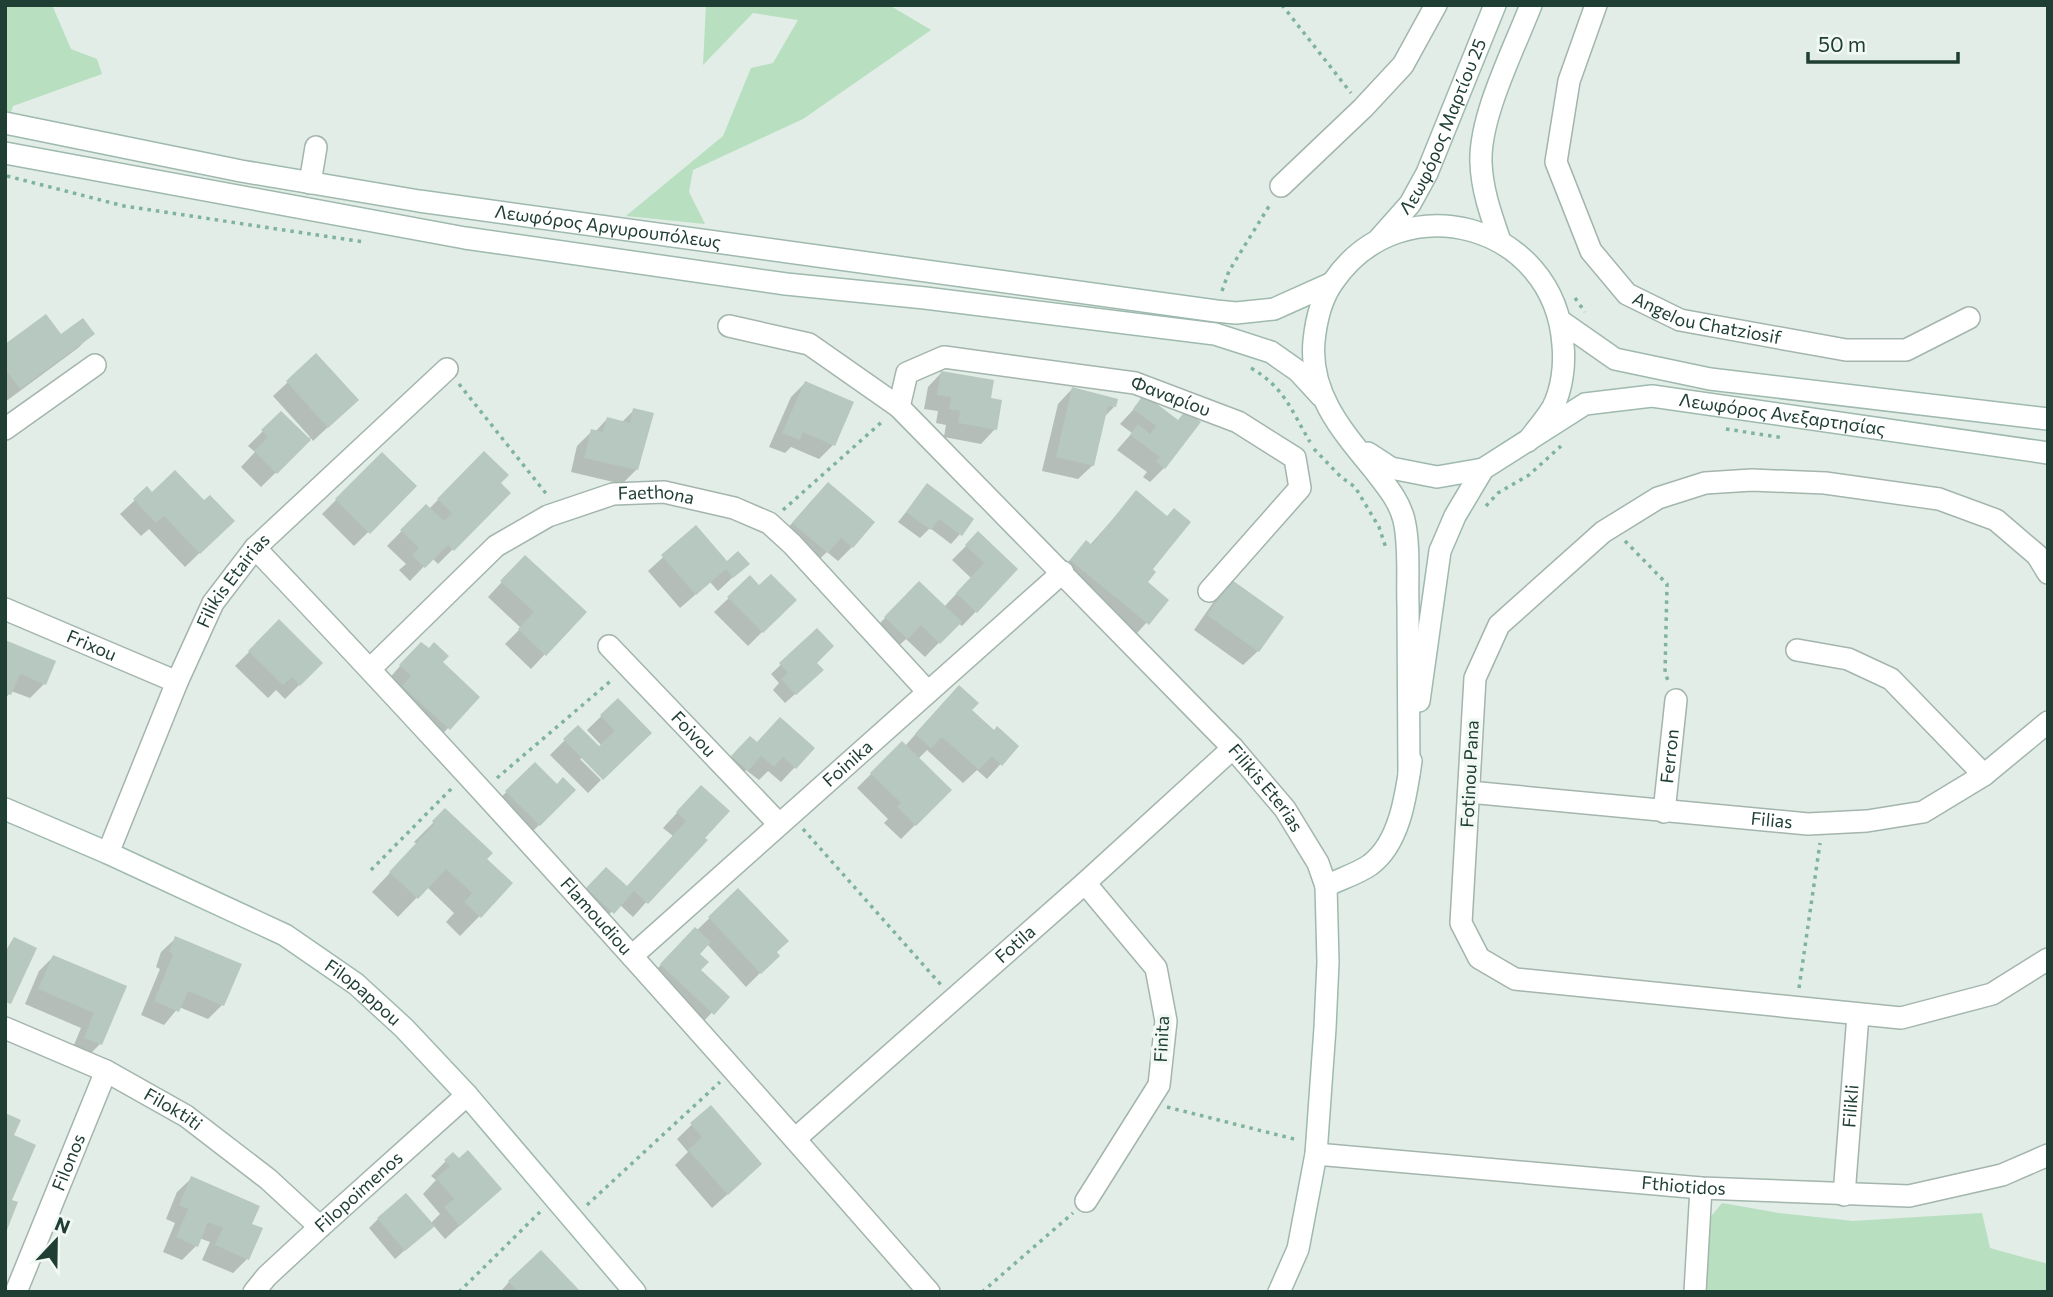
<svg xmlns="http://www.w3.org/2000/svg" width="2053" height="1297" font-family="Commissioner,sans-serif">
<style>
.green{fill:#b8dfc0}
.shadow{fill:#0003}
.building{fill:#b6c8bf}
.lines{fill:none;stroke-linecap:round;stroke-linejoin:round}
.street-casing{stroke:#a3b5ad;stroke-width:24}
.secondary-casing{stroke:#9fb9ae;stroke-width:24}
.path{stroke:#7fb39e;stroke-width:3.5;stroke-dasharray:3.5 5;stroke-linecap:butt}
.street{stroke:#fff;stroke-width:21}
.secondary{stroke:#fff;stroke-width:21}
.labels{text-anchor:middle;stroke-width:7;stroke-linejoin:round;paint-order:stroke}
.street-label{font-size:18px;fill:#203f34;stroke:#f2f9f5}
</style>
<rect width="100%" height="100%" fill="#e1ede6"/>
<path class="green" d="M5,5H52L71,49L97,59L102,74L13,106L11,112L5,111Z
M706,5H889L931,30L803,119L693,170L689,192L705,224L626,216L723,136L751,68L773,63L798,20L753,13L703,65Z
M1722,1203L1779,1213L1853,1221L1982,1213L1990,1248L2048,1264V1292H1702L1708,1220Z"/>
<path class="shadow" d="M92,334L78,348L5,402V346L60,336Z
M316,356L342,414L313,441L311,438L261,487L241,467L255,452L248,446L281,413L308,439L310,437L273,396Z
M942,372L995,429L981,444L944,437L946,425L936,423L938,411L924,409L928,387Z
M805,383L833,445L819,459L791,447L785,453L769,447L791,397Z
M1072,389L1114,407L1104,417L1093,465L1078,479L1042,471L1058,404Z
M1145,397L1177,421L1164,468L1150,482L1143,477L1147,472L1117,450L1132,433L1120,424Z
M634,410L636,470L622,484L571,472L577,446L592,431L595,432L607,419L621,423Z
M484,453L499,483L509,493L438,564L432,558L410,581L399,570L406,564L387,546L426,506L429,509Z
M382,454L415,486L354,546L322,514Z
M927,486L960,534L951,544L930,528L920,538L898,522Z
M147,489L152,494L218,535L185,567L149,529L141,536L120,514Z
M1136,493L1151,569L1145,583L1167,600L1128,643L1052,580L1086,542L1090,545Z
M814,498L852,547L838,561L827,552L812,566L779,538Z
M695,528L727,564H747L718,591L710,582L680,608L648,571Z
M978,534L1016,570L962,626L958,623L925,657L906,639L892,652L871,632L919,584L944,607L971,578L952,560Z
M525,557L545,654L531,669L505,644L521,628L488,597Z
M750,578L759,588L794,600L748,646L714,612Z
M1232,582L1258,651L1243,665L1194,630L1217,597Z
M279,622L321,663L285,699L276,690L268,698L235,666Z
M817,630L812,679L785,703L773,690L779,683L771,674Z
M5,642L44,684L30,698L11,691L5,699Z
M407,658L441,663L448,728L434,743L387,681Z
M618,700L650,733L580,759L601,780L588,793L550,755L578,727L599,749L602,746L587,730Z
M945,701L970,710L994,732L1017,746L987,779L977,770L963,783L927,750L918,759L950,790L901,839L884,823L888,819L857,788L902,743L905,746Z
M766,733L795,767L781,782L768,771L759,780L746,770L732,784L719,771L736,752L756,744Z
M535,764L557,786L574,790L525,839L492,806Z
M687,802L727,811L633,917L619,904L598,926L573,904L592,883L627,888L673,836L663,828Z
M445,811L484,859L511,884L460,936L446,922L454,913L427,887L398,917L372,892L417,844L414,842Z
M738,891L777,956L746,987L707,944L698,954L699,970L727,997L698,1027L647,979L695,930L696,931Z
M176,938L222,1005L208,1019L179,1007L164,1025L141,1015L160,969L156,967L161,952Z
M53,957L125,987L100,1044L86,1058L71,1052L81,1028L25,1004L39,971Z
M710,1107L746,1178L712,1208L675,1165L688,1152L677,1139Z
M446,1161L500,1189L445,1239L433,1225L395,1259L369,1228L378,1219L430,1224L440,1214L423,1194L436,1180L431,1176Z
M192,1178L250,1225L247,1259L233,1273L202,1260L210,1242L199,1238L196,1246L182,1260L163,1252L175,1223L166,1219L177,1192Z
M541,1252L578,1292H500L509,1282Z"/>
<path class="building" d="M46,314L61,334L83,318L95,334L20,389L5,369V344Z
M316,353L359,400L328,428L286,381Z
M941,371L994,380L991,398L1002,400L997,430L958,423L960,411L949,409L951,397L937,395Z
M805,381L854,402L835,446L803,432L800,440L782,433Z
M1072,387L1118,399L1116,407L1108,406L1094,466L1056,457Z
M1144,394L1178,420L1186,410L1201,422L1165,469L1156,462L1160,457L1130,435L1138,424L1150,434L1156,426L1133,409Z
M633,408L654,413L638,470L584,458L591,429L603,432L607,417L630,423Z
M281,411L311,440L277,474L254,451L268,437L261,430Z
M484,451L509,475L501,483L511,493L454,551L448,545L425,568L412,555L419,548L400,530L426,504L444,521L452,513L437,499Z
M382,452L417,486L370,534L335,499Z
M175,470L204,500L210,495L235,521L200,554L164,516L156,523L133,499L147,486L152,492Z
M828,482L875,522L853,548L841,538L828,553L792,523Z
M927,483L974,519L962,536L939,519L931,530L906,512Z
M1136,490L1167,516L1174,508L1191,522L1153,569L1156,572L1148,582L1169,600L1149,625L1070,560L1086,540L1092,545Z
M696,525L727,561L738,551L750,564L733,578L726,569L696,595L661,555Z
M978,531L1018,569L977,613L956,593L984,563L965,545Z
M525,555L587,612L546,656L518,629L534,612L500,581Z
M771,574L797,600L763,633L727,597L750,575L759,585Z
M1232,580L1284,617L1259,652L1207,615Z
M919,581L962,622L940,644L921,625L908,639L884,617Z
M279,619L323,663L300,686L292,677L283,685L248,651Z
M817,628L834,646L817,663L824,670L796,695L781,679L788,673L779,663Z
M5,640L56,661L46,685L20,674L11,695L5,693Z
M421,642L429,648L434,642L449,656L443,662L480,697L450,730L402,686L411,676L399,665Z
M959,685L979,703L972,710L994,730L997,726L1019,746L1002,766L992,756L979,770L942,737L931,748L915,734Z
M618,698L652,733L603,780L563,739L578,725L599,746L615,731L600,715Z
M780,717L815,748L796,769L783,757L774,767L761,756L748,771L731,756L750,736L757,742Z
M902,741L952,790L916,826L897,807L901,803L870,773Z
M535,762L557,784L563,777L576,790L540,826L505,791Z
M701,785L730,811L705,838L708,840L648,904L634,891L614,914L586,888L606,867L627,886L686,821L676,812Z
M445,808L493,853L487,859L513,883L481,918L464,902L472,893L446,869L418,899L389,872L434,824L432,821Z
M738,888L789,941L777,952L780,956L761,974L708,917Z
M695,927L711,942L700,954L709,962L701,970L730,997L714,1015L660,964Z
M175,936L242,964L224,1006L188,991L179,1012L154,1001L173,955L169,952Z
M14,937L37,948L11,1004L5,1002V952Z
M53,955L127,986L102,1045L84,1038L94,1013L38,989Z
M711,1105L762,1164L728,1195L688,1150L702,1137L690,1123Z
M5,1113L21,1120L14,1135L36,1145L12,1200L18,1202L5,1235Z
M468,1150L502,1189L460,1226L444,1207L454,1199L436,1178L450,1166L444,1160L453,1152L459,1158Z
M191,1176L260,1206L252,1224L263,1228L249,1260L215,1245L223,1228L208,1222L198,1247L176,1237L188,1209L179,1205Z
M406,1193L435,1226L405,1251L377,1218Z
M541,1250L581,1292H518L508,1281Z"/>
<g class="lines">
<g class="street-casing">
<g id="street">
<path id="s1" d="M1596,5L1569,81L1556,162L1591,251L1627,294L1680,320L1846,350H1906L1969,318"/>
<path d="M310,183L316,147"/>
<path d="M1281,186L1363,108L1403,65L1436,5"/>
<path id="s2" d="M729,326L809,344L899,407L1233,748L1285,809L1318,863L1326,886"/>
<path id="s3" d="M899,407L907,373L944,357L1135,383L1238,422L1295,458L1300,488L1209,591"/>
<path d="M5,429L95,365"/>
<path id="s4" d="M255,548C486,790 709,1040 929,1292"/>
<path d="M2048,573L2037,555L1996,520L1939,499L1825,483L1752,480L1705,483L1658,498L1603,532L1499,625L1475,678L1461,923L1479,958L1515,979L1901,1018L1992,994L2048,959"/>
<path id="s5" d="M5,609L177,682"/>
<path id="s6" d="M609,646L779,824"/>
<path d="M1797,650L1848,659L1891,679L1984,775"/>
<path id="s7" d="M370,669L496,546L548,516L613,494L664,492L734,508L769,523L792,544L928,692"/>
<path id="s8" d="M1469,792L1808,824L1867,821L1923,812L1984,775L2048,722"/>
<path id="s9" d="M1664,812L1676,700"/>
<path id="s10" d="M108,853L177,682L213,603L255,548L447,369"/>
<path d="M1085,883L1156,968L1166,1021L1159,1085L1086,1201"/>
<path id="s11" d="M632,956L1063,572"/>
<path id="s12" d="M5,1028L106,1071L186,1116L268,1179L320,1227"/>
<path id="s13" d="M795,1139L1085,883L1233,748"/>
<path id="s14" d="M1316,1154L1701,1188L1909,1196L2002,1175L2048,1155"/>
<path id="s15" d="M1844,1195L1858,1015"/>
<path id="s16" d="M16,1292L106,1071"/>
<path id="s17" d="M254,1292L267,1276L320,1227L467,1095"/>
<path d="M1695,1292L1701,1188"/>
</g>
</g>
<g class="secondary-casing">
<g id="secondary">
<path id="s18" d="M5,123L241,171L419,201L1216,311L1236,313L1274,309L1332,283"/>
<path d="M5,153L465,238L786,284L925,298L1215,334L1271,352L1298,371L1321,396"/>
<path id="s19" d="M1379,239L1410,204L1427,173L1495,5"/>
<path d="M1500,241C1491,215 1482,190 1481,163C1479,117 1514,49 1531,5"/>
<path d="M1562,322L1615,359L1710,379L2048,419"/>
<path id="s20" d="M1368,453L1391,468L1437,477L1483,469L1585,404L1652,396L2048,453"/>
<path d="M1419,701L1440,551L1455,516L1483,469"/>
<path d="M1409,774C1409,717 1408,661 1408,605C1407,578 1410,546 1404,520C1399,500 1387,487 1375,471C1343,432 1309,394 1314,341C1316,321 1321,299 1333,282C1401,182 1555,223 1563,345C1565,365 1562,389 1553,407C1546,419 1536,430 1528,441"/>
<path id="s21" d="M5,809L108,853L285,935L356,984L404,1028L467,1095L635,1292"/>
<path d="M1279,1292L1298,1249L1316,1154L1325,1028L1328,962L1326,886C1340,879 1357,874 1370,865C1400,843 1406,795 1411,761"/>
</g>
</g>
<path class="path" d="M1282,5L1351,93
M7,176L124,206L364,242
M1222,291L1229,271L1271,203
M1575,298L1585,312
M1251,368C1285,388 1291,410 1310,442
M459,384L548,496
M1726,429L1784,438
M1314,449L1341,477L1355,487L1379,527L1386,548
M1486,506L1498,493L1529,475L1561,446
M783,510L884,420
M1625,541L1667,584L1665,673L1669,683
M497,778L613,679
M803,829L942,986
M371,870L453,787
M1799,988L1820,843
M1167,1107L1298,1140
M587,1205L720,1082
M459,1292L540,1212
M982,1292L1073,1213"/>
<use href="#street" class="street"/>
<use href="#secondary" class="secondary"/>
</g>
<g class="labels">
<g class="street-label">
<text dy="6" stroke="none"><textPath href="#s19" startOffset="131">Λεωφόρος Μαρτίου 25</textPath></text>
<text dy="6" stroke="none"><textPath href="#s18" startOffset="612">Λεωφόρος Αργυρουπόλεως</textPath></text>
<text dy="6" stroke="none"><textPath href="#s1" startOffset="399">Angelou Chatziosif</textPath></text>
<text dy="6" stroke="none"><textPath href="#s3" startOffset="306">Φαναρίου</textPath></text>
<text dy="6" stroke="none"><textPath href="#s20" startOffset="441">Λεωφόρος Ανεξαρτησίας</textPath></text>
<text dy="6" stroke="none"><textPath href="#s7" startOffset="348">Faethona</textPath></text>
<text dy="6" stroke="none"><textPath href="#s10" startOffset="301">Filikis Etairias</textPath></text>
<text dy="6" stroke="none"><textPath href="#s5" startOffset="94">Frixou</textPath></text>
<text dy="6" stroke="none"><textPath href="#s6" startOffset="122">Foivou</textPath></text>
<text dy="6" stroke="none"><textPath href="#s9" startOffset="56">Ferron</textPath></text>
<text dy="6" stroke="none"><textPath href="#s11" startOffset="289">Foinika</textPath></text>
<text transform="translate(1470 774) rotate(-87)" y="6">Fotinou Pana</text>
<text dy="6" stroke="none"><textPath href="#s2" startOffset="721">Filikis Eterias</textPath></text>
<text dy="6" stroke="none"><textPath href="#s8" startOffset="304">Filias</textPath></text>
<text dy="6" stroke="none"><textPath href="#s4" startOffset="502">Flamoudiou</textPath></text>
<text dy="6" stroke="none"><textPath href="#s13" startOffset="294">Fotila</textPath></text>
<text dy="6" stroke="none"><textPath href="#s21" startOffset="404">Filopappou</textPath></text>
<text transform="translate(1162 1039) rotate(-87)" y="6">Finita</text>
<text dy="6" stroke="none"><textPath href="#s15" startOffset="89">Filikli</textPath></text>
<text dy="6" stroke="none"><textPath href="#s12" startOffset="187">Filoktiti</textPath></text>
<text dy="6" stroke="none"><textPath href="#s16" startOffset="140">Filonos</textPath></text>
<text dy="6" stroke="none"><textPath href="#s14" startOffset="369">Fthiotidos</textPath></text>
<text dy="6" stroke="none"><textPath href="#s17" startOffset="145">Filopoimenos</textPath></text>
</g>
</g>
<rect width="2053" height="1297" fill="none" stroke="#203f34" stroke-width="14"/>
<g transform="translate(56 1241) rotate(22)" stroke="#f2f9f5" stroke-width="5" paint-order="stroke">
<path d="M0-5L12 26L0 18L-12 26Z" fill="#203f34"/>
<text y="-10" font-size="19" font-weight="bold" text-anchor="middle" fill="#203f34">N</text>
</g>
<path d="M1808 52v10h150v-10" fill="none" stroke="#203f34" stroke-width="3.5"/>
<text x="1818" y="52" font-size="21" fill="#203f34" stroke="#f2f9f5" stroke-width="5" paint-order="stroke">50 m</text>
</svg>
